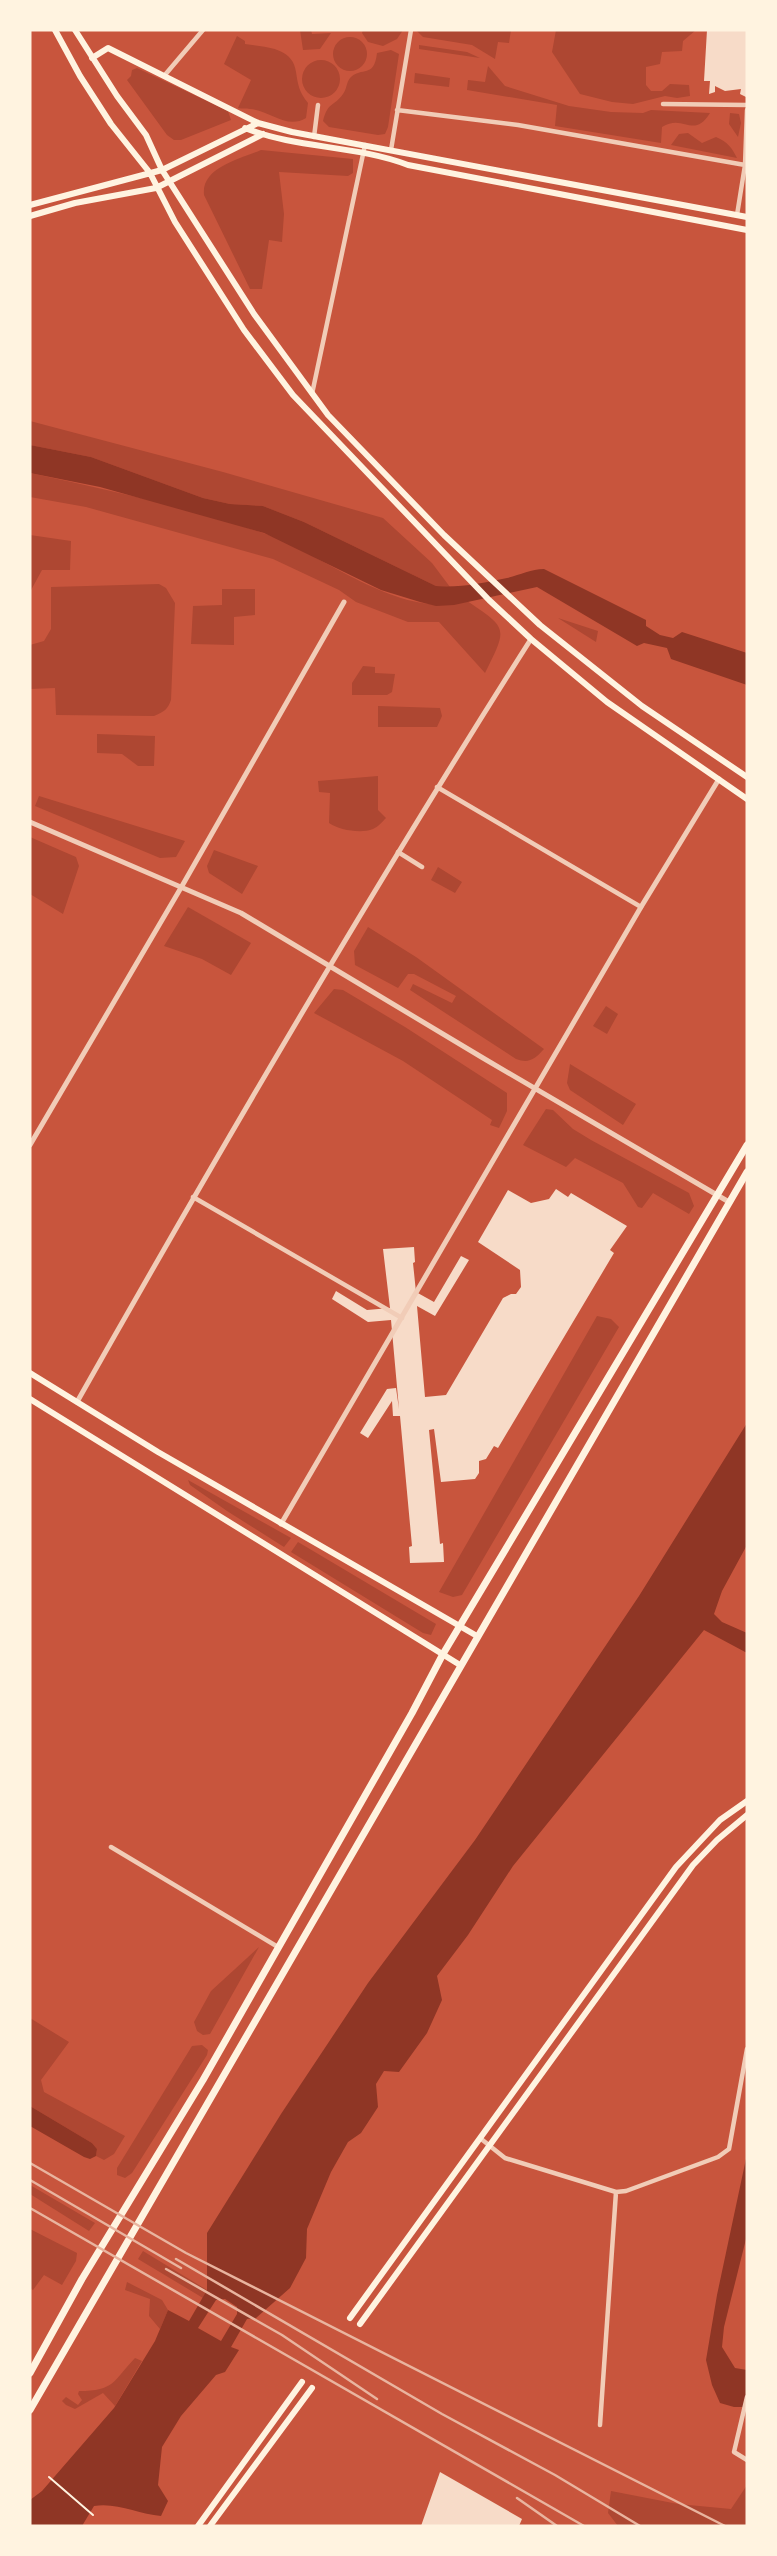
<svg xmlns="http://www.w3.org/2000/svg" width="777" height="2556" font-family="'Space Grotesk',sans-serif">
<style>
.green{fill:#ae4732}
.water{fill:#8f3625;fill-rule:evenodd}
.building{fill:#f7dbc8}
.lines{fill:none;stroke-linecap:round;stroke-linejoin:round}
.path{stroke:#fff3e0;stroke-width:2}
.minor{stroke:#f1ccb7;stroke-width:4.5}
.tertiary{stroke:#f1ccb7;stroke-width:5}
.secondary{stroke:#fff3e0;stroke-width:6}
.primary{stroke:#fff3e0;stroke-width:7}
.rail{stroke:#e9b49f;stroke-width:2.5}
</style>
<rect width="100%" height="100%" fill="#c8553d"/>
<path class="green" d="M300,30H311L312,34L331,33L320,49L303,50Z
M363,30H403L397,39L383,46L368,42L362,33Z
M416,30H511L509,43L498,42L495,59L472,45L423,37Z
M556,30H696L683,41L682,51L662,52L660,64L646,67V85L651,91H662L670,84L689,85L690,96L677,98L665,96L633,104L612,102L580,94L552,52Z
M237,36L245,41V44C265,47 293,47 296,72C298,85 299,92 308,103L306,118C287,130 269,110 250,109C246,108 242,109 238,108L251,80L224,64Z
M333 54a17 17 0 1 1 34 0a17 17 0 1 1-34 0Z
M419,45L467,52L480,58L419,49Z
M391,50L399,54L388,127L385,134L378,135L329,127L323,121C328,101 334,107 343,94C347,89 346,83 350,78C362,66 374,79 377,53Z
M302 79a19 19 0 1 1 38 0a19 19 0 1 1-38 0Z
M488,66L505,86L569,106L611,112L643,113L651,110L710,113C693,140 684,113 662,127L661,143L555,126L557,105L467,90L468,80L485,82Z
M137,68L228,111L231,120L181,140H174L167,135L127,80L131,76L132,70Z
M415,73L450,78L449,87L414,83Z
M730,113L739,114L741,123L738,137L729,124Z
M688,133L702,143L716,137C728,142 732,148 737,158L671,145L679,134Z
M261,150L353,159V173L348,176L279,172L284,214L282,242L269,240L262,289H250L204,195C201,167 241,159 261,150Z
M30,421L223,472L383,518L432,563L450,587L436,586L304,522L263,506L230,504L203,498L91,457L30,445Z
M30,473C108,490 187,507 263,533C324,554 400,621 467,601C509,629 507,628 485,673L439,622H408L356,602L339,590L273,559L86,507L30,497Z
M30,535L71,541L70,570H42L30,592Z
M159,584L166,588L175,603L171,700C168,709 164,712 154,716L56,715L55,688L30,689V645L44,641L51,629V587Z
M222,589H255V615L234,617V645L191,644L193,606L222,605Z
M558,618L598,631L596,642Z
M363,666L375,667V673L395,674L392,692L387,695H352V683Z
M378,706L440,708L442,716L437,727H378Z
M97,734L155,736L154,766H138L122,754L97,753Z
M378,776V810L386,818C382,822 378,827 373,829C361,834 339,830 329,823L330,793L319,792L318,781Z
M39,796L185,841L176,857L160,858L35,806Z
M30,837L76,857L79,866L63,914L30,894Z
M214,850L258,866L242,894L209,873L207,866Z
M438,867L462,882L455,893L431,880Z
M188,907L251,943L231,975L202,959L164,946Z
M368,927L416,957L544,1049C535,1059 529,1064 516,1059L410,990L413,984L452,1003L456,996L414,974H408L398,988L355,965L354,951Z
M334,989L343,990L405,1027L507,1093V1111L499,1128L490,1125L492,1120L403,1061L314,1013Z
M606,1006L618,1014L607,1034L593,1026Z
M570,1064L636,1104L623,1125L570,1090L567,1083Z
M546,1109L553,1110L573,1129L591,1140L689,1193L694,1206L689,1214L653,1193L642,1208L638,1207L623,1183L575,1158L566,1167L523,1145Z
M597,1316L611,1319L619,1327L462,1595L453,1597L439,1592Z
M188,1480L291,1538L284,1547L227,1511L190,1485Z
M298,1542L436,1624L431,1635L423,1633L291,1552Z
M259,1947L210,2034L203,2035L197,2031L194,2022L211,1991Z
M30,2018L69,2042L41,2080L44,2092L125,2136L114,2154L104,2160L96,2156L97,2149L92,2143L30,2106Z
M202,2045L208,2050L207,2055L132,2173L125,2178L117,2175V2168L192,2046Z
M30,2185L95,2223L89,2231L30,2194Z
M30,2229L77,2253L76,2261L62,2285L44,2275L33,2290L30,2288Z
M143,2251L207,2290L203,2298L138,2259Z
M127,2282L162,2300L168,2310L160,2329L149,2316L150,2299L125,2290Z
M135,2358L142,2361L115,2406L103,2393L75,2409L66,2405L62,2401L66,2397L78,2405L82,2400L78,2394L79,2391C115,2391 113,2381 135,2358Z
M747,2485V2526H618L608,2513L611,2491L678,2504L731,2509Z"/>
<path class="water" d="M30,445L91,457L203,498L230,504L263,506L304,522L436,586C459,588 484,583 507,578C520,575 531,569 544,569L646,620V626L660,635L673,638L682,632L747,653V685L671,659L667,648L644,643L637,646L537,587L454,605L436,606L420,602L381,590L264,533L100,487L30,473Z
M747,1423V1545L722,1591L714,1614L722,1622L747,1633V1653L704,1630L513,1866L468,1935L437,1976L442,2000L427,2033L399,2072L384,2071L376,2084L378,2107L361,2133L348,2142L331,2172L307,2229L306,2258L290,2288L256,2318L247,2319L231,2347L239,2350L225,2372L216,2375L181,2416L162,2447L158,2485L168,2501L161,2516C139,2514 116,2502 94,2506L82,2526H30V2500L42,2491L114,2408L155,2341L168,2310L189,2321L207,2290V2233L281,2114L368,1983L475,1840L639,1596ZM225,2299L237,2307V2314L221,2341L198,2328L216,2300Z
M30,2106L92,2143L97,2149L96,2156L90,2159L84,2157L30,2126Z
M747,2154V2235L724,2327L722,2347L735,2368L747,2370V2407H734L720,2403L712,2385L706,2360L717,2295Z"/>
<path class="building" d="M707,30H747L746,97L740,94L741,89L725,91L715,86V92L709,94L710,81H704Z
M556,1189L568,1197L571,1193L627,1226L610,1250L614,1253L498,1448L494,1446L486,1459L479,1461V1473L475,1479L441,1482L434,1429L429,1430L440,1544L443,1543L444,1562L410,1563L409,1547L412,1546L400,1416H393L392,1401L368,1438L360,1433L387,1389L396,1388L399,1409L391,1320L368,1322L332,1299L336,1291L367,1310L390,1308L383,1249L414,1247L415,1262L413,1263L416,1292L434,1302L461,1256L469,1260L435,1316L417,1306L425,1397L446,1395L503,1298L511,1294H516L521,1287L520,1270L478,1242L508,1190L531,1203L549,1199Z
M440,2472L522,2519L519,2526H421Z"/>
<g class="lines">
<path class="path" d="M49,2477L93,2515"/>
<path class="minor" d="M164,76L203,30
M663,104L747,105
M397,110L518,125L745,165
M314,137L318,105
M391,150L411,30
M737,215L745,165L747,110
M312,394L365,145
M437,787L641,907
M398,852L422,867
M193,1197L402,1318
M111,1847L278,1947
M480,2138L505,2158L616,2192L626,2191L718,2157L729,2149L747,2049
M747,2397L734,2452L747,2460
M600,2425L616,2192"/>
<path class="tertiary" d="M30,822L241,913L483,1058L729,1202
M30,1145L182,886L344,602
M77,1402C223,1144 372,889 531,639
M281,1524L641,907L719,779"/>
<path class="secondary" d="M55,30L80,76L111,124L150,173L175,222L244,330L293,395L489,600L531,639L607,702L747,799
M75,30L117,96L146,135L162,170L254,314L328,415L444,535L540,625L642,706L747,777
M92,58L108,48L258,123L292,132L747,217
M245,128C297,149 356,145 408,165L747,230
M30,205L162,170L258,123
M30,216L75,203L156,188L263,134
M30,1373L158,1452L477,1636
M30,1399L460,1665
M350,2318L676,1867L720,1820L747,1801
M360,2324L693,1865L717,1840L747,1815
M198,2526L302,2382
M210,2526L312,2388"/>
<path class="primary" d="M30,2373L82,2279L203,2080L412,1713L443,1654L747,1145
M30,2410L747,1172"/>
<path class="rail" d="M30,2163L186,2253L725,2526
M30,2180L181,2268
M30,2208L584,2526
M176,2259L442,2414L555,2475L640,2526
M166,2269L282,2335L377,2399
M517,2498L557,2526"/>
</g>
<rect width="777" height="2556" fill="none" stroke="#fff3e0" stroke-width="63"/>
</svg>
